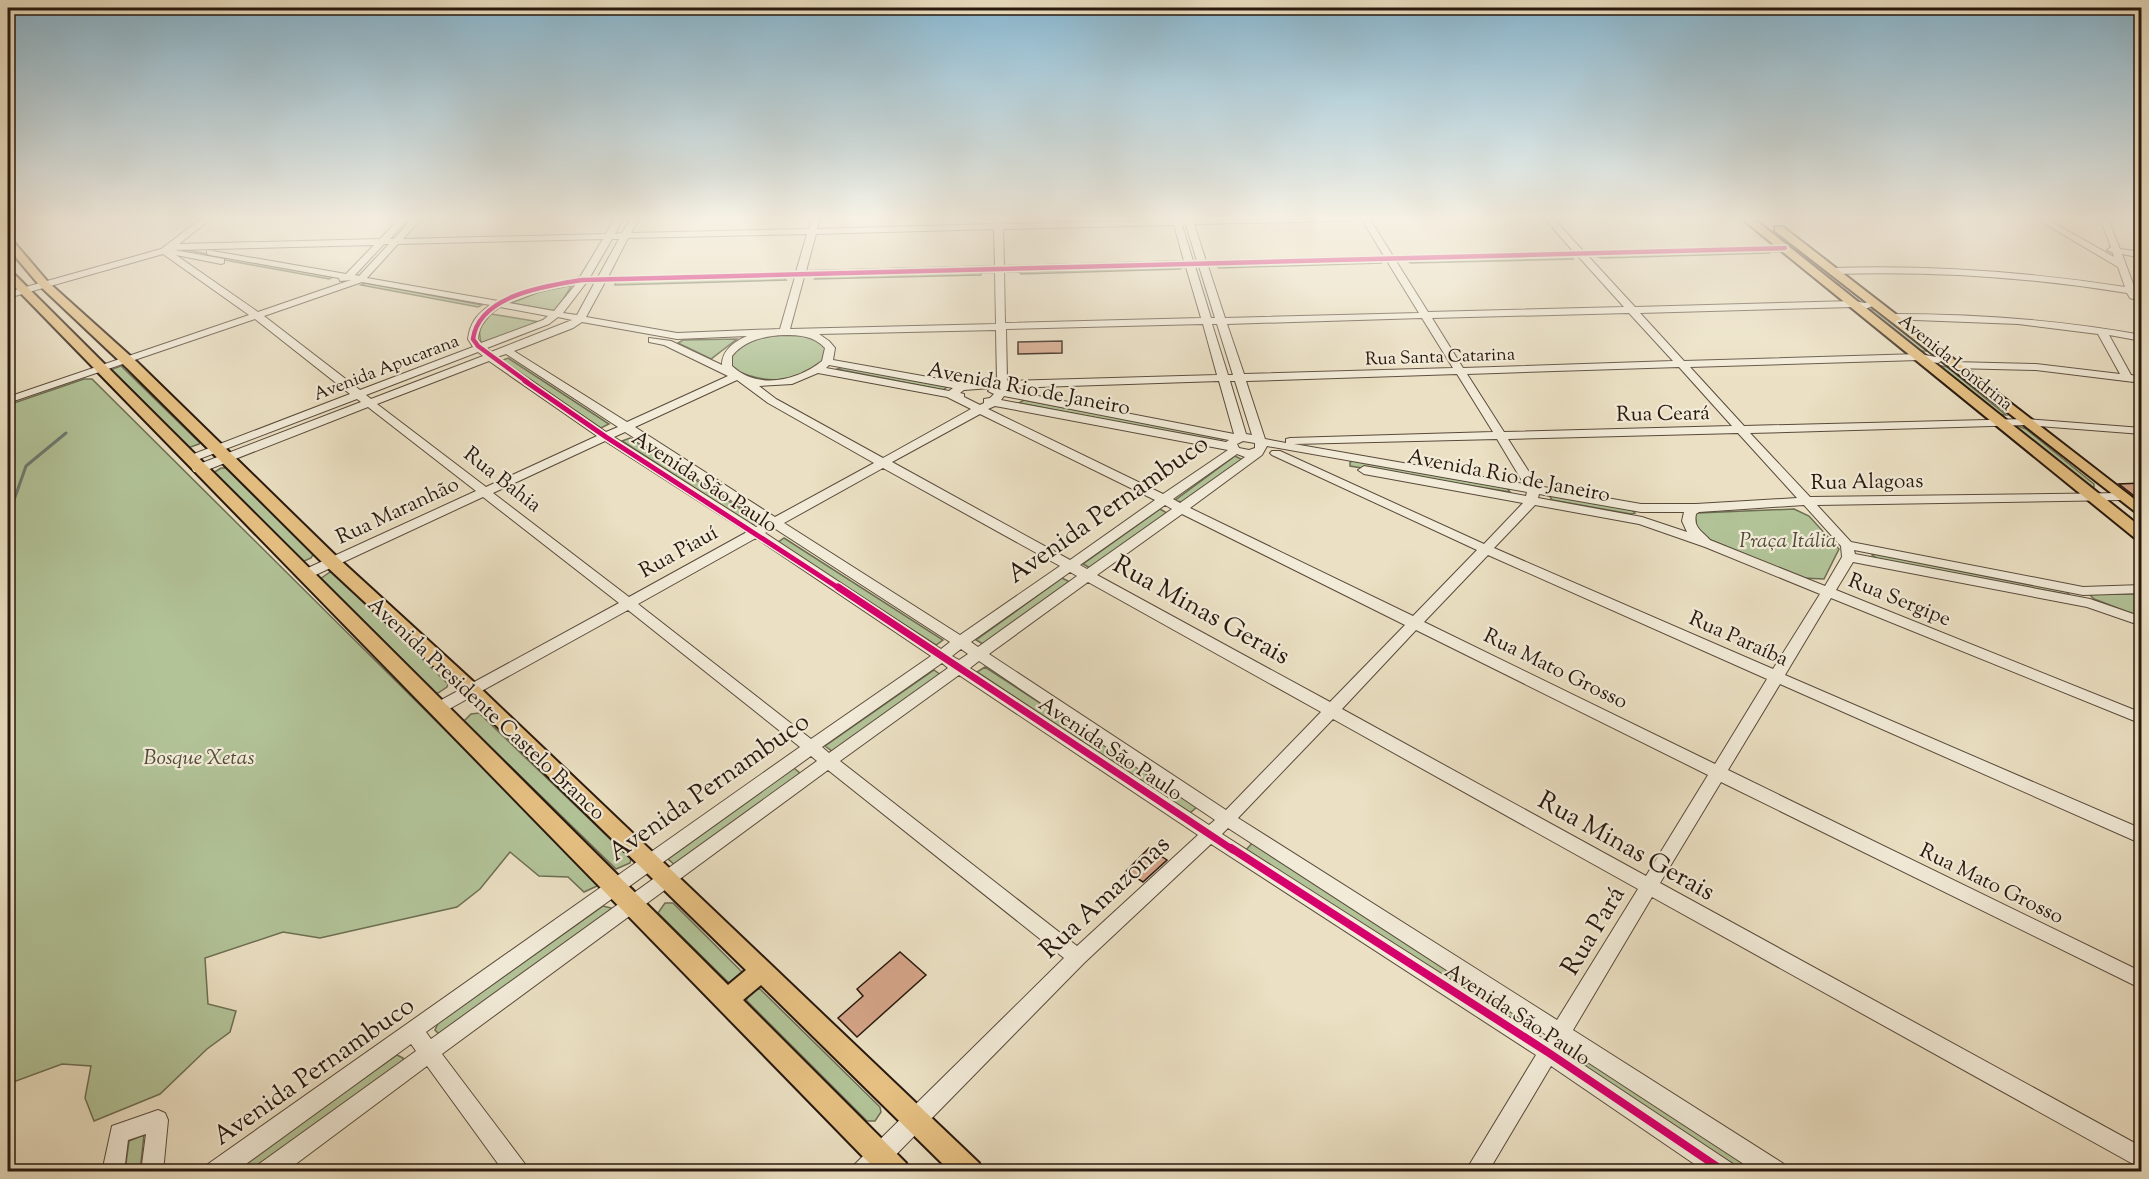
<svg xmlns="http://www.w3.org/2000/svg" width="2149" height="1179" font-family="'Sorts Mill Goudy',serif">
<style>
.green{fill:#b2c398;stroke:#6d6e53;stroke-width:1.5}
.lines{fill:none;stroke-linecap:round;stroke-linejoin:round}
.stream{stroke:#6b7b70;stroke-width:3}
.building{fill:#d5a488;stroke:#28180e;stroke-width:1.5}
.minor-casing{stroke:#594a3b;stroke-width:2}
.major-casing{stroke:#28180e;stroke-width:4}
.minor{fill:#f2ebd8;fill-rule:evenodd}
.major{fill:#e6c082;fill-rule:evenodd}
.cycleway-far3-casing{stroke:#f2ebd8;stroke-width:8}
.cycleway-far2-casing{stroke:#f2ebd8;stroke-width:8}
.cycleway-far1-casing{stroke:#f2ebd8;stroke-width:10}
.cycleway-casing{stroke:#f2ebd8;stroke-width:12}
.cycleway-far3{stroke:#d6006c;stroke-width:4.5}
.cycleway-far2{stroke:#d6006c;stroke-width:5}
.cycleway-far1{stroke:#d6006c;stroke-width:7}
.cycleway{stroke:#d6006c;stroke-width:8}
.labels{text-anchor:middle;stroke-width:4.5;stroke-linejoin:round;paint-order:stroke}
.far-street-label{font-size:18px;fill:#28180e;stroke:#f2ebd8}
.street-label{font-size:21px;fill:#28180e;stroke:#f2ebd8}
.park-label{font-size:21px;font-style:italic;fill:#514b37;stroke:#f2ebd8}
.near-street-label{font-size:26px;fill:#28180e;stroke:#f2ebd8}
</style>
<rect width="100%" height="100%" fill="#ebe0c3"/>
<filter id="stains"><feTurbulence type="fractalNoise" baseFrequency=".00333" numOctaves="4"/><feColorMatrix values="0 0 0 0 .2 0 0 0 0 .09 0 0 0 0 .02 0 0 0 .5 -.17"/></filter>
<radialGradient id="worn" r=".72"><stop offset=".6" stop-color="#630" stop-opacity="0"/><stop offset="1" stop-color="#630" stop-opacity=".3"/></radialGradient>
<path class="green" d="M181,249L333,277L329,279L176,251Z
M1764,251L1770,253L1602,258L1595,256Z
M1570,256L1573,259L1411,263L1407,261Z
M1378,261L1382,263L1219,268L1216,266Z
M1181,267L1180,269L1021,274L1018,271Z
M982,272L981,275L815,279L819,276Z
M783,277L786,280L615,285L616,282Z
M366,283L482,305L478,307L361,285Z
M572,285L556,311L511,303L544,290Z
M1868,309L1878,311L1927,351H1919Z
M491,314L540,322L481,344L479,329Z
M789,334L811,337L825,346V359C793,383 769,386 732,369L730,357C747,339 765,336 789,334Z
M737,339L711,359L678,343L683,340Z
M508,358L609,424L601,428L501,361Z
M1937,365L1947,367L2006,415L1996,414Z
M121,366L200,443L199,444L188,448L110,370Z
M843,367L946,385L947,387L943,390L837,369Z
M84,379H92L594,878L597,886L584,892L568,877L539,876L510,852L480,889L457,907L320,938L283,932L205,958L208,1004L236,1011L230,1032L207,1049L160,1094L94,1121L85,1098L91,1066L62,1064L8,1084V405Z
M1024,400L1220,437L1223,439L1220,442L1019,403Z
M2018,426L2026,429L2094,484V487H2090L2016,428Z
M630,438L760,521L752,525L622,441Z
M1235,456L1243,460L1183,502L1174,501Z
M1353,461L1507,488L1510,492L1350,466V462Z
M221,468H227L314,553L311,558L302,562L213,473Z
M1549,495L1632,510L1635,513L1631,514L1552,500Z
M1160,509L1167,513L1090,568L1083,564Z
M1794,509L1809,516L1839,549L1824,579L1803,578L1708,539L1697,530L1695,514L1698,513Z
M784,538L943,640L936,645L777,543Z
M1873,553L2067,591L2069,595L1878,559L1872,555Z
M330,572L335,573L448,684L447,687L438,693H432L320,579Z
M1062,578L1070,582L983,644L976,640Z
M2092,594H2141V617L2094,599L2090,595Z
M985,667L1198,806L1190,813L977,672Z
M934,670L941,675L832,751L825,746Z
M479,713L631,859L630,863L616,869L464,721L471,714Z
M794,768L801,774L675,865L668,859Z
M1253,842L1531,1019L1524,1029L1246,850Z
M665,903H673L743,973L732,983L728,982L658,913Z
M603,906L611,908L609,914L439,1034L435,1030L438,1023Z
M760,989L880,1107L881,1112L875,1121H867L747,1001V996L754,990Z
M397,1055L403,1058V1063L253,1171L238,1172L240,1166Z
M1591,1057L1768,1171H1743L1585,1067Z
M144,1135L140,1171H125L129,1141Z"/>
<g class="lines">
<path class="stream" d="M8,517L26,466L66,433"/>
</g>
<path class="building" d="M1062,341V353L1018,354V342Z
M2142,483V502L2119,484Z
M1149,848L1167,860L1143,882L1126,871Z
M900,952L926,975L857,1037L838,1018L863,996L857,989Z"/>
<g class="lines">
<g class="minor-casing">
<path id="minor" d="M202,218H212L179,244L380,239L400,218H409L390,239H394L413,218H422L403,239L606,234L615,218H623L615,234L622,233L631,218H639L631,233L809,229L812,218H820L817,229L994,224L995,218H1001L1002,224L1172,220V218H1355L1351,221L1194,224L1206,261L1384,256L1361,218H1369L1393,256L1573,251L1544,218H1553L1583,251L1788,246L1789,248L1785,251L1588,256L1635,307L1853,301L1865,303L1875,300L1880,303L1865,309L1853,307L1640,313L1684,361L1919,354L1936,357L1942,354L1947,357L1938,363L1919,360L1690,367L1744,426L2026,419L2142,428V434L2026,425L1750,433L1810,497L2124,493L2126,496L2120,500L1817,505L1851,542L2083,587L2142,585V593L2083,595L1854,550L1855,554L2090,599L2142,617V626L2087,607L1853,562L1836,590L2142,713V724L1831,598L1785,675L2142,829V844L1780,684L1728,770L2142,972V989L1721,782L1660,883L2142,1147V1169L1652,897L1573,1030L1784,1164L1787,1172H1756L1563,1046L1561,1050L1733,1164L1736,1172H1706L1551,1066L1488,1172H1465L1536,1055L1211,844L1084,963L879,1172H852L855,1164L1064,958L828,770L442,1054L525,1164L528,1172H504L427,1066L285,1172H256L259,1164L416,1051L411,1044L235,1172H205L208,1164L800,747L628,610L442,713H432L429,709L432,705L619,603L483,497L309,578H299L297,575L299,572L476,491L368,407L202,472H194L192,469L194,466L361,402L357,399L194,461H186L184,459L186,457L350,394L255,319L8,403V397L249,315L163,254L8,298V292L161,249ZM1174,225L1184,261L1004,266L1003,229ZM1182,225H1186L1197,261H1193ZM994,229L995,266L806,271L816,234ZM807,234L796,272L608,277L628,238ZM603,239L580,277L532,288L498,301L367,278L398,244ZM612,239H619L598,277H590ZM384,244H389L359,276L355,275ZM374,245L346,274L207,250V254L210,255L339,278L340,281L351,280L258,312L176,255L221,264L224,263V259L174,250ZM1578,256L1624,307L1428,312L1396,261ZM1387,261L1419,313L1225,318L1208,266ZM1195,266H1199L1215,318H1211ZM1186,267L1201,318L1005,323L1004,272ZM995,272L996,324L790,329L804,277ZM795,277L780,329L677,333L586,317L605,282ZM362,282L490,305C477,314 470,323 468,339L473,347L360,390L264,316ZM595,282L577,315L563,313L586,283ZM576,284L554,311L509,303L538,292ZM500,307L548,316L543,320L481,343L478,339C480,322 487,316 500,307ZM1629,313L1673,361L1463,368L1432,318ZM558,317L572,320L491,352L487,348L549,324ZM1422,318L1453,368L1244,374L1227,324ZM582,322L677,339L747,336C734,342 722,350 722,365L671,341L649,338V342L664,345L728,376L627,422L514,351L573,328ZM1203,324L1217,375L1007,381L1006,329ZM1212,324H1217L1233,375H1228ZM996,330L997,382L962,383L833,360L835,348L829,341L819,334ZM784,335C800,335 814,336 825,348L822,361C797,381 758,390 732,366V356C745,340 764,336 784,335ZM478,352L483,356L371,399L366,395ZM506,354L618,427L606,432L497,357ZM489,361L597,436L486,487L377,404ZM829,365L953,388L949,391L826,368ZM1679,367L1732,426L1504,432L1467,374ZM818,373L947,397L971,409L883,458L776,399L759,386L792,384ZM1457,374L1493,432L1290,438L1286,439V443L1265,439L1246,381ZM737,380L768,403L874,463L775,517L635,427ZM1219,381L1234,434L1007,390V388ZM1230,381H1235L1252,435L1246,434ZM991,388L988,391L994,394L990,398L984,399V403L980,405L964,397V394L960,393L964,390ZM1004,396L1229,440L1226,442L1001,400ZM995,406L1228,450L1163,494L988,409ZM980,414L1155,500L1070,560L892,462ZM625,432L765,522L756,527L614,437ZM1738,433L1797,498L1696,504H1641L1538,486L1508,439ZM1497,439L1524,484L1294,444ZM605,441L747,532L629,597L493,493ZM1243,441L1255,443V448L1249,450L1239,448L1237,444ZM1267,446L1527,492L1526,496L1364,466L1358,470L1364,474L1523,503L1484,544L1280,451H1272L1270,453L1272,455L1477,550L1413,616L1190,508L1262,455ZM1237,454L1245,457L1180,503L1173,499ZM883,468L1060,566L960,635L784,523ZM1539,494L1641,512H1684L1682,521L1687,532L1642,517L1538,498ZM1165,505L1172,509L1087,569L1080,565ZM1535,505L1639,524L1705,547L1820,594L1773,669L1494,548ZM1804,505L1841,546L1842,557L1825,586L1710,540C1702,531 1693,528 1696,514L1699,512ZM1182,514L1405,625L1330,702L1097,575ZM774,528L950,642L941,649L765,533ZM756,538L931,656L811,739L638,604ZM1488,555L1767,679L1715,764L1424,622ZM1070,572L1077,576L978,647L971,642ZM1088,582L1321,712L1226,810L989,654ZM1416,630L1708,775L1646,876L1342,709ZM961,649L968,654L959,660L952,656ZM979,661L1215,820L1209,825L970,668ZM942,663L948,668L829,753L822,747ZM959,675L1198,835L1077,946L840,761ZM1333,719L1638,889L1557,1020L1238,818ZM811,756L817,761L431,1039L426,1032ZM1228,828L1548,1036L1545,1040L1222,834Z
M2035,218H2045L2114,257L2113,253L2107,250L2111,247L2100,218H2108L2120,249L2142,252V258L2122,254L2135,289L2142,290V296L2137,295L2133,299L2130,298L2127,293C2030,277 1933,271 1834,274L1829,271L1834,268C1932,265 2028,272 2125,287L2118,267Z
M2131,218H2142V221L2132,220Z
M1893,314C1977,314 2059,320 2142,335V341L2109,335L2131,375L2142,377V383L2036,370L1953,368L1948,365L1953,362L2036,364L2120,374L2098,334L2018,324L1890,319L1888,317Z
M158,1110L165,1113L168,1120L163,1172H141L146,1134L128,1140L124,1172H102L112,1126Z"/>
</g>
<g class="major-casing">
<path id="major" d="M1741,218H1753L2142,528V541L2136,539Z
M1775,227H1783L2142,505V517L1775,231Z
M8,239L12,240L48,282L137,362L338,558L477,685L979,1163L983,1172H951L761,985L743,1000L906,1163L910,1172H878L8,280V271L12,272L728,985L746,970L465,695L326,566L127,368L40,286L8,248Z"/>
</g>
<use href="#minor" class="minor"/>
<use href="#major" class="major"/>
<g class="cycleway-far3-casing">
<path id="cycleway-far3" d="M527,382L478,346L473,339C479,295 546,286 582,280L1785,248"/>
</g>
<g class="cycleway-far2-casing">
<path id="cycleway-far2" d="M525,381L606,437L840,589"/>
</g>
<g class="cycleway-far1-casing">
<path id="cycleway-far1" d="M838,587L1233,850"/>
</g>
<g class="cycleway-casing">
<path id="cycleway" d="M1231,848L1549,1053L1725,1172"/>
</g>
<use href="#cycleway-far3" class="cycleway-far3"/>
<use href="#cycleway-far2" class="cycleway-far2"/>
<use href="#cycleway-far1" class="cycleway-far1"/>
<use href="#cycleway" class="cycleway"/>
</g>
<linearGradient id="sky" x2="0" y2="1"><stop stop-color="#88b8d2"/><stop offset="0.57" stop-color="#f6f1e4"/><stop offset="1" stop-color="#f6f1e4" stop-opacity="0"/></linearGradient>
<rect width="2149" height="383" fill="url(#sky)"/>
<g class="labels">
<g class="far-street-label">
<text transform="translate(1440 356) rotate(-2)" y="6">Rua Santa Catarina</text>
<text transform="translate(1956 362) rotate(39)" y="6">Avenida Londrina</text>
<text transform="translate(386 367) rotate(-21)" y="6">Avenida Apucarana</text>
</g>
<g class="street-label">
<text transform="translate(1029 388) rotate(11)" y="7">Avenida Rio de Janeiro</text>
<text transform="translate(1663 413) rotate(-1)" y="7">Rua Ceará</text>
<text transform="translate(1509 475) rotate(11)" y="7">Avenida Rio de Janeiro</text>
<text transform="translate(503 479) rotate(38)" y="7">Rua Bahia</text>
<text transform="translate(705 481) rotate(33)" y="7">Avenida São Paulo</text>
<text transform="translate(1867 481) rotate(-1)" y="7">Rua Alagoas</text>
<text transform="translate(397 510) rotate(-25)" y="7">Rua Maranhão</text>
<text transform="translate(678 551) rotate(-29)" y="7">Rua Piauí</text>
<text transform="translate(1900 599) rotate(22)" y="7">Rua Sergipe</text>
<text transform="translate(1739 638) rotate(24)" y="7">Rua Paraíba</text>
<text transform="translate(1556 668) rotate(26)" y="7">Rua Mato Grosso</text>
<text transform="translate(487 708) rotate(43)" y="7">Avenida Presidente Castelo Branco</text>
<text transform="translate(1111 748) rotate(34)" y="7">Avenida São Paulo</text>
<text transform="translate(1992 883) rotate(26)" y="7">Rua Mato Grosso</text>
<text transform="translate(1518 1014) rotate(33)" y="7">Avenida São Paulo</text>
</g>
<g class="park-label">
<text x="1788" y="547">Praça Itália</text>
<text x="199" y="764">Bosque Xetas</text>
</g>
<g class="near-street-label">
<text transform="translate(1107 508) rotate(-35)" y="9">Avenida Pernambuco</text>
<text transform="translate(1202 609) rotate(29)" y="9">Rua Minas Gerais</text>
<text transform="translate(708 786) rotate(-35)" y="9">Avenida Pernambuco</text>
<text transform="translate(1627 845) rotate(29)" y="9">Rua Minas Gerais</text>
<text transform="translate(1104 896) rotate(-43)" y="9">Rua Amazonas</text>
<text transform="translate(1592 930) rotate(-59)" y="9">Rua Pará</text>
<text transform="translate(313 1070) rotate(-35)" y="9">Avenida Pernambuco</text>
</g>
</g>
<rect width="2149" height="1179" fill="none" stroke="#ebe0c3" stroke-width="30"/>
<rect x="9" y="9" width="2131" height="1161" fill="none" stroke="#28180e" stroke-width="3"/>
<rect x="15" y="15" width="2119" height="1149" fill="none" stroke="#28180e" stroke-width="1.5"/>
<rect width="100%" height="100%" filter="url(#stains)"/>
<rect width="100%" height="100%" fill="url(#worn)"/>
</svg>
